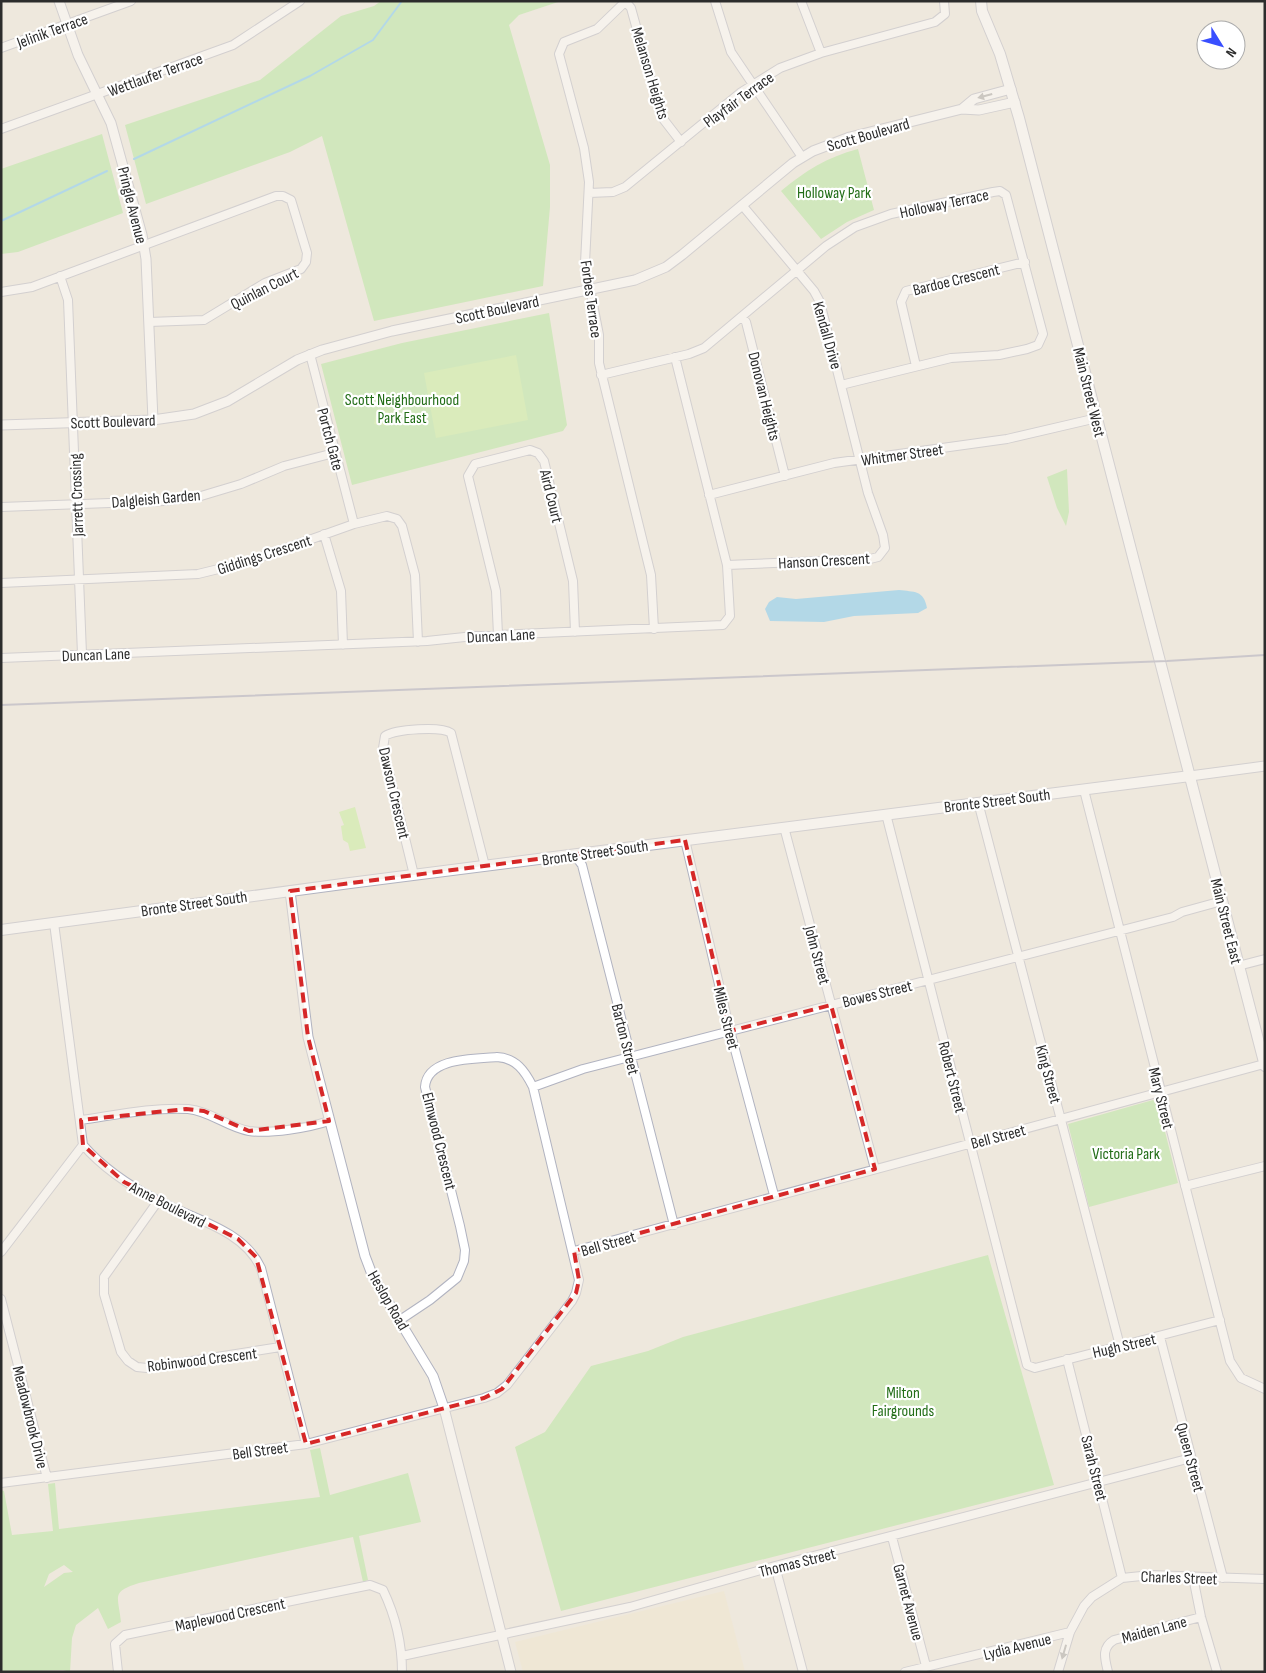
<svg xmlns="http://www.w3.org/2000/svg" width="1266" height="1673" font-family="'Sofia Sans Condensed',sans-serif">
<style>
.education{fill:#f0e7cc}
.green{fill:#ade797;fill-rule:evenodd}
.pitch{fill:#c1ef93}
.water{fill:#6cc6f4}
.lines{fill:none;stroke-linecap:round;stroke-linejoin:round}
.stream{stroke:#6cc6f4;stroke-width:2}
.minor-casing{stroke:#b1b3c0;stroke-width:10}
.tertiary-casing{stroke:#b1b3c0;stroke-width:11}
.secondary-casing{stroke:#b1b3c0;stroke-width:12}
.minor{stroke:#fff;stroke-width:8}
.tertiary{stroke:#fff;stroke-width:9}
.secondary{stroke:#fff;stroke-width:10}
.rail{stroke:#9fa1b7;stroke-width:2}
.oneway{fill:#a0a0a0}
.marked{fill:none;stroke:#d62828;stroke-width:4;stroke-dasharray:10 6;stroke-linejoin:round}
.labels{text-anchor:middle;stroke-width:4.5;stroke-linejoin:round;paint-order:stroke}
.street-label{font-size:16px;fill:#2c2c2c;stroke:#fff}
.park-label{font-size:16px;fill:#226d17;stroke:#fff}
</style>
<rect width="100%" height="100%" fill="#eee8dd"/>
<path class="education" d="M724,1591L745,1672H523L515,1642Z"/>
<path class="green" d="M381,1H561L519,15L509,25L550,165V207L543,286L374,321L322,136L290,152L146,204L125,125L260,80L341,16L374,6Z
M102,134L123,213L18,252L1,254V169Z
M858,149L874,210L847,222L821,239L781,191C805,171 827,157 858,149Z
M549,313L567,425L563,431L352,485L321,364L402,343Z
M1067,469L1069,512L1066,526L1057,508L1047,477Z
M1153,1100L1158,1104L1178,1183L1089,1207L1068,1124Z
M988,1255L1054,1485L561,1611L515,1447L545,1432L591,1366L648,1351L683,1337Z
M320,1448L330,1495L408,1473L421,1522L359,1536L368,1580L363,1582L353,1537L139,1583C111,1592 118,1595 121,1622L108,1629L98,1608L76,1625L72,1638L70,1672L63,1670L1,1672V1490L4,1491L12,1535L53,1531L48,1484L55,1483L59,1529L320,1497L310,1450ZM64,1565L73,1572L64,1573L44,1587L49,1574Z"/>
<path class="pitch" d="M516,355L528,420L436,438L424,373Z
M377,409L390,411L388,426L374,424Z
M355,807L366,848L350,851L348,843L343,840L341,826L344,825L339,812Z"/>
<path class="water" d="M899,590C914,592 924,590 927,608L918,613L854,616L824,622L770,621L765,609L769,602L777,597L796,599Z"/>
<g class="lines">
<path class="stream" d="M134,159L310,76L373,40L402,1
M1,221L107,171"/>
<g class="minor-casing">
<path id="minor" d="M626,1L597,29L564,42L559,54L584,148L589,182L585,263L599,335V363L651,575L654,629
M715,1L731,52L802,157
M801,1L821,53
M626,2L631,8L659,109L664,120L681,142
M1,48L131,1
M1,129L233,45L300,1
M589,193L613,192L625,187L740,93L780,68L821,53L935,22L945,14L944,1
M60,276L68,300L82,654
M1,292L32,287L276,196H283L291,200L307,253L306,262L301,269L265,283L204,320L149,322
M742,317L746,322L785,476
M310,354L354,524
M916,366L901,302L906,291L1025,262
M601,375L689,354L704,348L826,246L855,227L891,214L993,192L1000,191L1006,195L1043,334L1038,345L1027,349L999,355L951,358L841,385
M709,495L834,463L1007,439L1097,418
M1,507L164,501L201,496L241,484L284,466L334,453
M324,534L341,591L343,645
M727,565L870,559L878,557L885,548L883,535L868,493L820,302L814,291L742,205
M1,583L198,574L247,562L354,524L387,516L397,519L402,526L415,575L418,642
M498,635L496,591L468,476L475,464L530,450L538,453L544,461L573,581L575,632
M1,658L427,641L474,636L723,625L730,616L727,565L675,357
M1084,790L1230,1361L1241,1378L1265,1389
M978,802L1120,1346
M886,814L1027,1365L1035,1368L1220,1320
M784,827L875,1169
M685,840L730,1031L774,1195
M574,854L582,865L674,1225
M414,875L383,748L385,736C396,729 441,726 451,733L485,866
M54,923L83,1145C103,1168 130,1186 157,1200C192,1219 243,1229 261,1268L306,1444
M1238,966L1265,959
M533,1087L583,1069L1173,917L1182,912L1222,901
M81,1120C116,1115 152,1107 188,1109C210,1111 227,1127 249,1131C270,1134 308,1128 329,1121
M1185,1186L1265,1166
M158,1201L104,1277V1294L121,1352L128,1361L137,1367L147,1368L280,1347
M574,1251L1264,1064
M1,1252L83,1145
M1,1299L47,1478
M1160,1337L1223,1578
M1067,1359L1122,1578
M1,1483L306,1444L484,1398L497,1393L507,1385L572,1301L576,1293L579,1280L533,1087C525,1071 516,1058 497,1057C475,1059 427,1057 425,1087L460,1226L465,1250L464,1261L457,1278L430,1300L400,1320
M892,1537L926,1666
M775,1566L803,1672
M1193,1577L1201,1617L1217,1672
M402,1656L630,1607L775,1566L1191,1458
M118,1672L115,1644L125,1635L370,1585L383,1590C395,1615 402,1644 402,1672
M905,1672L1070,1632
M1058,1672L1070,1632L1084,1606L1092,1597L1122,1578L1151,1575L1265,1579
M1108,1672C1105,1659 1101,1648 1114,1640L1201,1617"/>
</g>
<g class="tertiary-casing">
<path id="tertiary" d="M59,1L78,55L111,123L142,235L146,259L153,420
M962,109L974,99L1011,89
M1,425L153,420L194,414L228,401L297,360L322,350L392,331L635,280L666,267L682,255L793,163L813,151L850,137L962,109L979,110L1015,102
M1190,776L1265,766
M290,891L308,1037L365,1256L373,1277L433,1376L444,1408L511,1672"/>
</g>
<g class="secondary-casing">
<path id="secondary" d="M981,1L982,11L1000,54L1019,118L1265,1066
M1,930L350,883L1190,776"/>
</g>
<use href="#minor" class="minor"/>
<use href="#tertiary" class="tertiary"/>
<use href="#secondary" class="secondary"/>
<path class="rail" d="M1,705L1167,661L1265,655"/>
</g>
<defs><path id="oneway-solid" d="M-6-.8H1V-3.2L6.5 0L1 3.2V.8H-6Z" transform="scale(1.25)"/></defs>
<g class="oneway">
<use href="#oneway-solid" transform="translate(985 96) rotate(165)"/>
<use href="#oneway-solid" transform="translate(1064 1652) rotate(106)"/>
</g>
<path d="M0 0H1266V1673H0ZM685,840L730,1031L831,1005L875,1169L574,1251L579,1280L576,1293L502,1389L484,1398L306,1444L256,1257L238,1239L124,1182L83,1145L81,1120L186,1109L204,1111L249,1131L329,1121L308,1037L290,891Z" fill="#eee8dd" fill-opacity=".55" fill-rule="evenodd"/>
<path class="marked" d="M685,840L730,1031L831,1005L875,1169L574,1251L579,1280L576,1293L502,1389L484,1398L306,1444L256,1257L238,1239L124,1182L83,1145L81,1120L186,1109L204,1111L249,1131L329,1121L308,1037L290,891Z"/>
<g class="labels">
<g class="street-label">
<text transform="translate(52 30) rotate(-20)" y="6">Jelinik Terrace</text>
<text transform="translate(651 73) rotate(73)" y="6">Melanson Heights</text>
<text transform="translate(155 74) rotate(-20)" y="6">Wettlaufer Terrace</text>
<text transform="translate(738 99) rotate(-36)" y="6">Playfair Terrace</text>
<text transform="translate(868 134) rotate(-16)" y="6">Scott Boulevard</text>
<text transform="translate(944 203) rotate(-12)" y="6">Holloway Terrace</text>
<text transform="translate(133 205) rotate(76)" y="6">Pringle Avenue</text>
<text transform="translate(956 279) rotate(-14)" y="6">Bardoe Crescent</text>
<text transform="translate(264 288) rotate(-27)" y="6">Quinlan Court</text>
<text transform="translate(592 299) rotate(82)" y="6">Forbes Terrace</text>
<text transform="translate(497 309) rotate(-12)" y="6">Scott Boulevard</text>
<text transform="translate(828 335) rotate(74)" y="6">Kendall Drive</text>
<text transform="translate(1090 392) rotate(76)" y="6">Main Street West</text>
<text transform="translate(765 396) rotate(76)" y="6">Donovan Heights</text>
<text transform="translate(113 421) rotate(-2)" y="6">Scott Boulevard</text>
<text transform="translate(331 439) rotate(75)" y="6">Portch Gate</text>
<text transform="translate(902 454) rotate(-8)" y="6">Whitmer Street</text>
<text transform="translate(76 495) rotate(-92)" y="6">Jarrett Crossing</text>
<text transform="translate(552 496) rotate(76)" y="6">Aird Court</text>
<text transform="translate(156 498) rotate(-5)" y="6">Dalgleish Garden</text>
<text transform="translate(264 554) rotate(-18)" y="6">Giddings Crescent</text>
<text transform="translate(824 560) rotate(-3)" y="6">Hanson Crescent</text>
<text transform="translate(501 635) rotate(-3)" y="6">Duncan Lane</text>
<text transform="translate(96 654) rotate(-2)" y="6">Duncan Lane</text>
<text transform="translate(395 793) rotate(77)" y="6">Dawson Crescent</text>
<text transform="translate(997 800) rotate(-7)" y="6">Bronte Street South</text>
<text transform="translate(595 852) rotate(-8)" y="6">Bronte Street South</text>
<text transform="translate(194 903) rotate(-8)" y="6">Bronte Street South</text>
<text transform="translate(1227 921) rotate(76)" y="6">Main Street East</text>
<text transform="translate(818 955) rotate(75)" y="6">John Street</text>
<text transform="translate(877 993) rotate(-14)" y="6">Bowes Street</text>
<text transform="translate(727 1018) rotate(76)" y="6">Miles Street</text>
<text transform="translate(626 1039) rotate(76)" y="6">Barton Street</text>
<text transform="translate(1049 1074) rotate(75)" y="6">King Street</text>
<text transform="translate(953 1077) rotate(76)" y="6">Robert Street</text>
<text transform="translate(1162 1098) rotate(76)" y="6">Mary Street</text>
<text transform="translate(998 1136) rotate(-15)" y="6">Bell Street</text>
<text transform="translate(440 1141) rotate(76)" y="6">Elmwood Crescent</text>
<text transform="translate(168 1204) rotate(27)" y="6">Anne Boulevard</text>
<text transform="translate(608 1243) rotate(-16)" y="6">Bell Street</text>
<text transform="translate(389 1300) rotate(60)" y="6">Heslop Road</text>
<text transform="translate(1124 1345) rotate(-13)" y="6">Hugh Street</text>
<text transform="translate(202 1359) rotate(-7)" y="6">Robinwood Crescent</text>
<text transform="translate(31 1417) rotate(76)" y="6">Meadowbrook Drive</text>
<text transform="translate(260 1450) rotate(-8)" y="6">Bell Street</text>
<text transform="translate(1191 1457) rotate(75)" y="6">Queen Street</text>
<text transform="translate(1095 1468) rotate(76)" y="6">Sarah Street</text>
<text transform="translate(797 1562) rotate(-14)" y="6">Thomas Street</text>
<text transform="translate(1179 1577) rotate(2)" y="6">Charles Street</text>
<text transform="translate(909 1602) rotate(75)" y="6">Garnet Avenue</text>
<text transform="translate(230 1614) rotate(-12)" y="6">Maplewood Crescent</text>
<text transform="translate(1154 1629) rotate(-15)" y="6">Maiden Lane</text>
<text transform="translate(1017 1646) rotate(-14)" y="6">Lydia Avenue</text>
</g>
<g class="park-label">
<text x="834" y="198">Holloway Park</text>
<text x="402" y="405">Scott Neighbourhood<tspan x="402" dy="18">Park East</tspan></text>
<text x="1126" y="1159">Victoria Park</text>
<text x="903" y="1398">Milton<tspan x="903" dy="18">Fairgrounds</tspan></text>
</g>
</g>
<rect width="1266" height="1673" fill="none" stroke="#2c2c2c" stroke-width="5"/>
<g transform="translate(1221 45) rotate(127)"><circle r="24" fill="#ffffff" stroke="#ababab"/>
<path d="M0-4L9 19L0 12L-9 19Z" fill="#394fff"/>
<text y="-8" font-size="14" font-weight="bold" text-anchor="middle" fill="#2c2c2c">N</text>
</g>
</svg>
